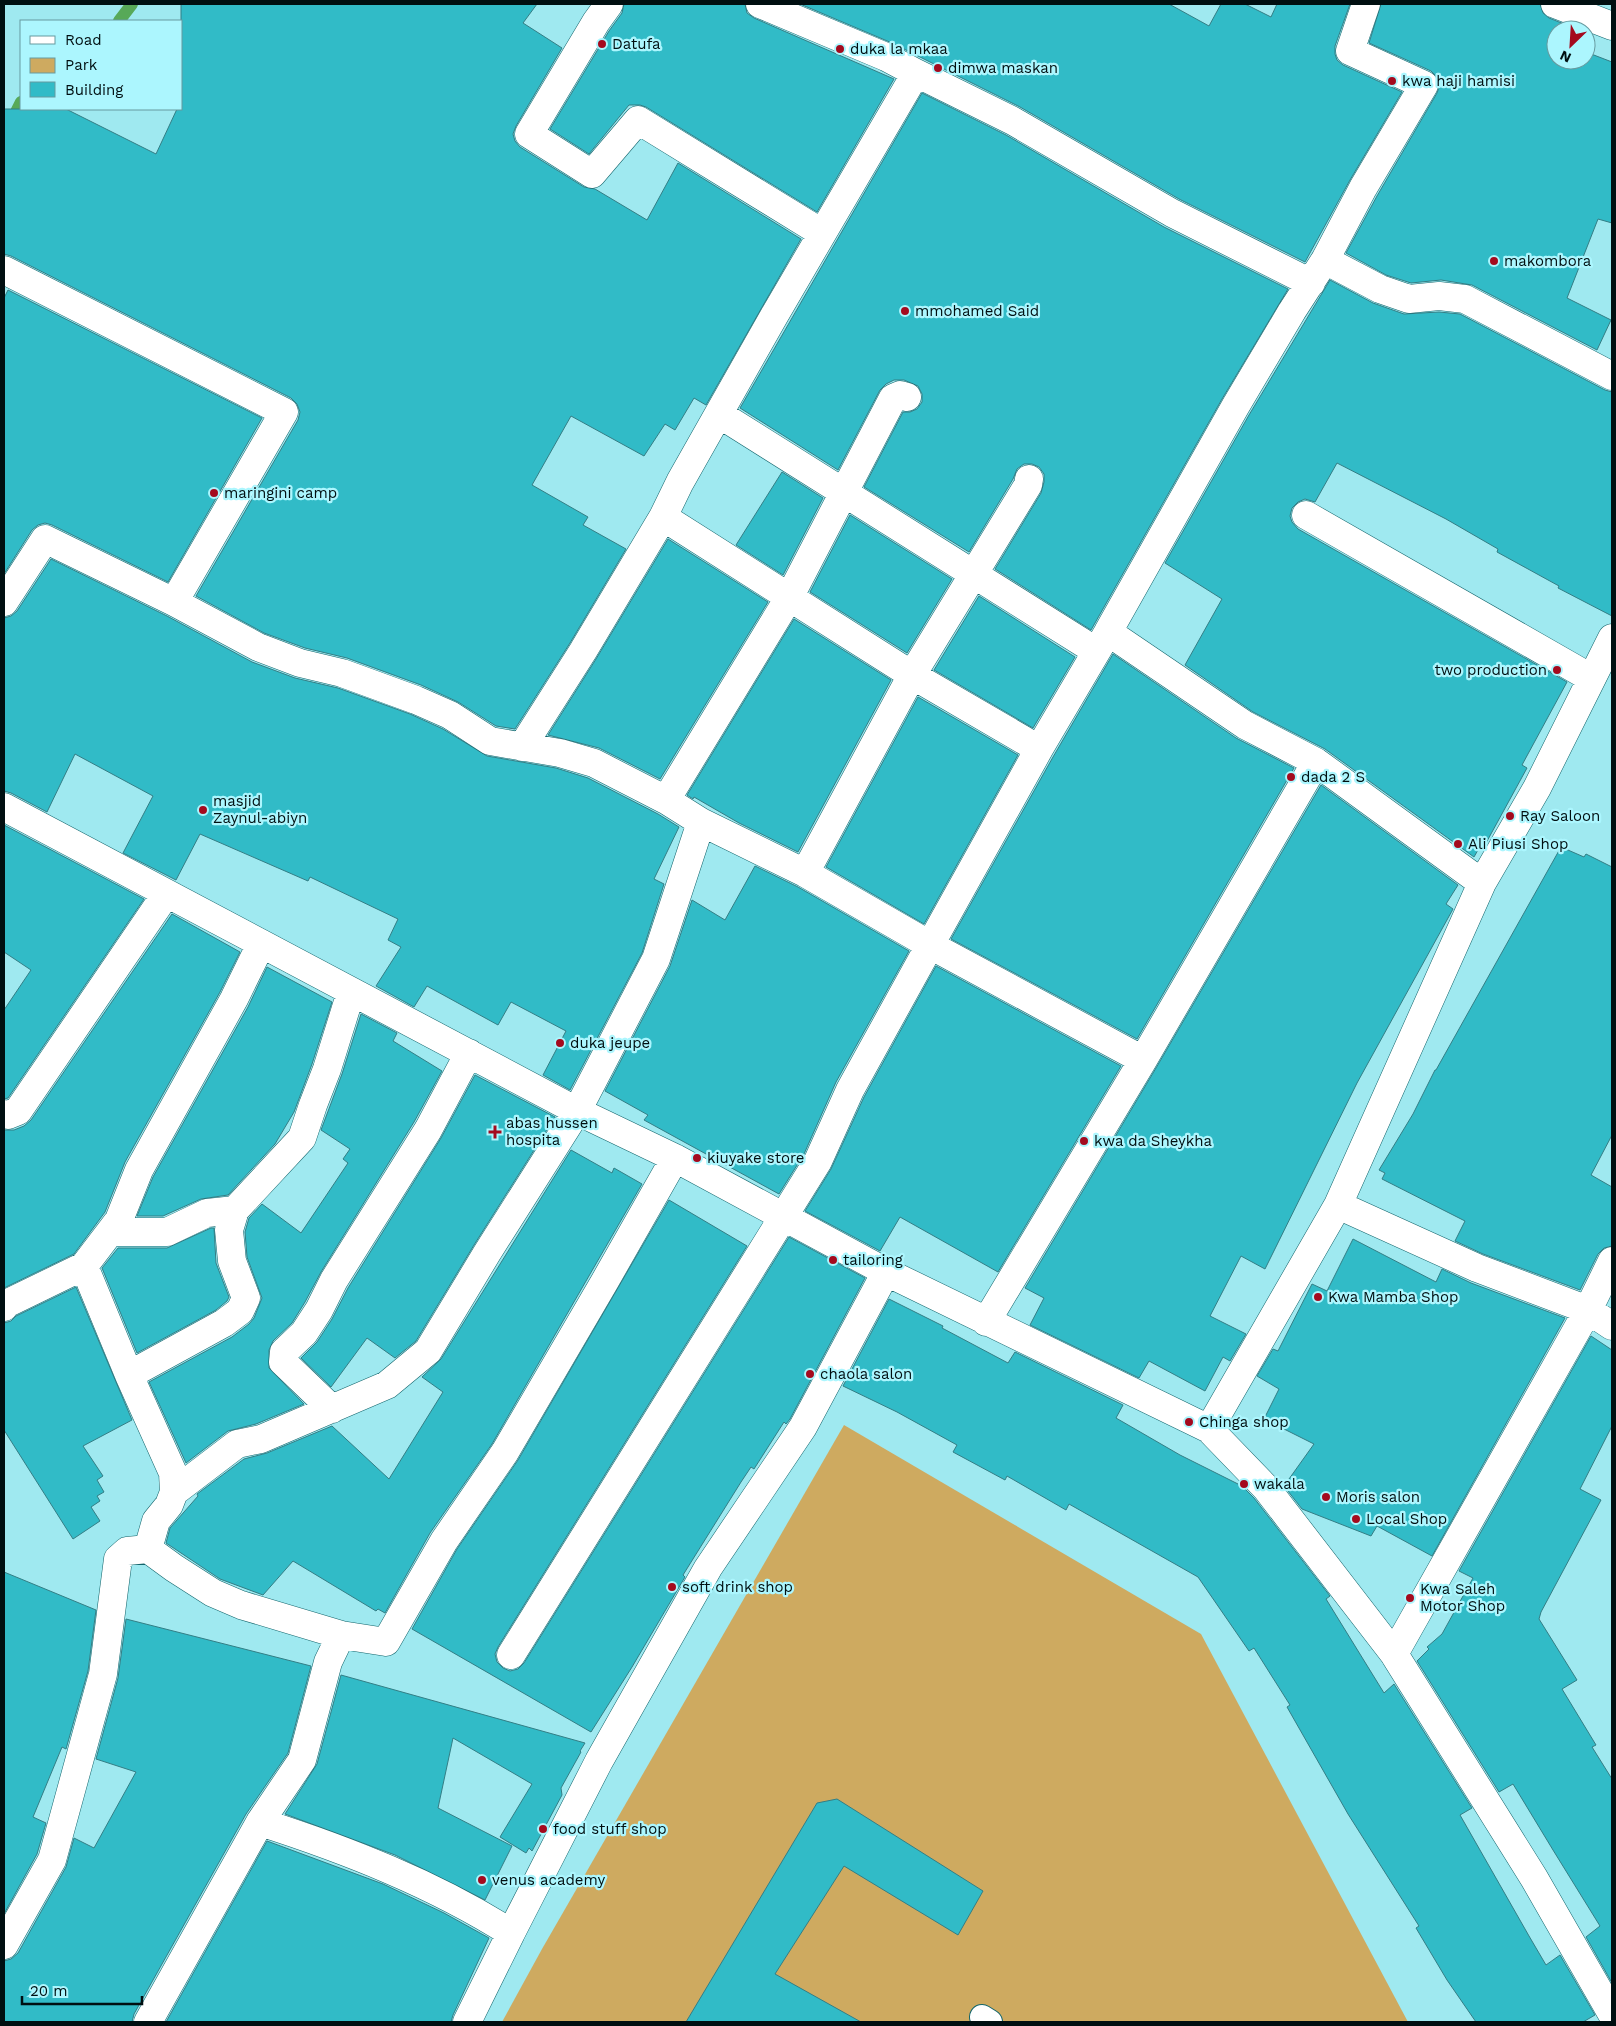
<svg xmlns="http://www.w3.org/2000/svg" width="1616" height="2026" viewBox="0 0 1616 2026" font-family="'Work Sans',sans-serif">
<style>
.green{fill:#ceaa60}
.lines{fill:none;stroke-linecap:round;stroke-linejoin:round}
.stream{stroke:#57a958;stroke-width:12}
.building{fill:#31bbc7;stroke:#337e85}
.service-casing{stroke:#13656c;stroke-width:26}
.minor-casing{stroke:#13656c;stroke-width:29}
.service{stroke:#fff;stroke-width:24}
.minor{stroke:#fff;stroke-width:28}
.poi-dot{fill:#a40a1e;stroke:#acf6fe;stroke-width:2}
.labels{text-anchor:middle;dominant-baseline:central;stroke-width:4.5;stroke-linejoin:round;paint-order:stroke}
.poi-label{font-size:15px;fill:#000f11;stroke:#acf6fe;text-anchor:start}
</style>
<rect width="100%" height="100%" fill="#9fe9f0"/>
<!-- green -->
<path class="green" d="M844 1425 1201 1634 1408 2022H502L542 1949Z"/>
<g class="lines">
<!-- stream -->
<path class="stream" d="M119 21 132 4
M16 112 21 102"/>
</g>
<!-- building -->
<path class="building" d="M181 4H537L523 23 562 48 516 126 513 134 515 141 520 147 584 187 595 189 647 220 678 163 801 239 706 405 694 398 675 430 665 424 644 456 571 416 532 485 588 517 583 525 626 549 570 643 515 729 496 726 458 702 421 685 347 658 305 648 264 633 196 596 298 420 300 412 297 404 291 398 11 256 4 254V109H66L156 154 177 109H181Z
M624 4H745L747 13 754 18 894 79 817 212 646 107 640 105H629L589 154 550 129 609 31 622 13Z
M800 4H1169L1209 26 1221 4H1245L1271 17 1277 4H1350L1335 46V54L1337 60 1343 65 1402 92 1350 180 1305 262 1179 199 1020 107 892 43Z
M1381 4H1540L1543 13 1549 18 1579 30H1556V60H1586V52L1612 62V223L1598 219 1567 298 1611 320 1597 350 1472 285 1441 280 1411 283 1386 275 1346 253 1377 196 1437 93 1440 85 1437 77 1431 71 1369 43Z
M922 93 1006 135 1164 227 1288 289 1222 399 1091 630 995 569 1041 493 1044 482V474L1039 467 1032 464H1024L1017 469 1013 479 969 552 864 487 903 412H910L917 409 922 402V394L918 386 904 380H894L886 384 880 390 838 470 740 408Z
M1330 280 1373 303 1404 314 1439 312 1460 314 1605 390 1612 392V616L1558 588 1559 586 1497 552 1498 549 1446 519 1337 463 1315 502 1305 499 1298 502 1292 508 1290 516 1292 522 1298 529 1567 682 1522 765 1527 768 1486 843 1483 841 1474 857 1325 749 1253 712 1185 665 1222 599 1165 563 1249 415Z
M8 290 262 418 168 582 52 525 45 523 38 525 32 530 4 574V298Z
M782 472 823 498 783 575 736 545Z
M850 515 952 579 907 653 810 592Z
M668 539 768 602 660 779 599 748 548 735 596 659Z
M51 559 167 616 252 662 295 678 338 688 410 714 443 729 487 756 556 768 588 778 658 814 679 827 654 879 664 884 642 953 570 1090 543 1075 566 1031 511 1002 498 1025 427 986 414 1007 376 986 401 947 388 940 398 919 310 877 308 881 200 834 176 880 123 853 153 796 75 754 47 812 11 793 4 791V618L11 616 17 611Z
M979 596 1075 657 1033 728 934 670Z
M794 619 891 680 798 852 739 823 694 797 693 799 687 795Z
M1113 654 1236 738 1294 768 1137 1039 951 939 1053 757Z
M918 697 1018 755 924 924 826 867Z
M1321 785 1458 885 1446 904 1453 909 1357 1083 1265 1269 1241 1256 1210 1316 1246 1334 1230 1361 1223 1357 1205 1391 1149 1361 1139 1378 1030 1325 1044 1298 1025 1288 1156 1068Z
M4 825 144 899 8 1098 4 1099V1010L31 970 4 952Z
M1561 847 1584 857 1586 854 1612 867V1135L1591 1175 1612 1187V1246L1604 1248 1598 1254 1580 1290 1483 1254 1455 1241 1465 1221 1382 1179 1385 1173 1379 1170 1413 1114 1435 1070H1436Z
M755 866 798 887 909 951 836 1082 804 1154 779 1194 644 1120 648 1115 605 1091 670 966 692 900 725 920Z
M172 914 240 952 220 992 125 1162 105 1212 74 1254 4 1288V1130H14L24 1126 31 1120Z
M936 966 1121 1066 998 1272 900 1217 880 1251 805 1211 831 1169 864 1097Z
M267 967 332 1002 312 1064 294 1112 275 1144 228 1195 201 1199 163 1216H137L153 1177 248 1007Z
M361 1014 397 1033 393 1041 442 1071 414 1122 321 1272 305 1302 292 1323 273 1341 269 1350V1368L304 1404 256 1424 228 1431 186 1463 149 1382 232 1337 249 1324 254 1318 262 1298 247 1257 245 1232 249 1218 262 1204 301 1233 348 1163 343 1159 350 1149 321 1130 342 1074Z
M475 1075 555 1117 474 1245 416 1341 395 1358 367 1338 331 1387 301 1358 317 1342 332 1319 348 1288 441 1138Z
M571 1150 612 1173 614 1168 642 1184 492 1444 430 1533 385 1613 378 1609 376 1611 293 1561 263 1595 220 1579 166 1543 170 1528 198 1496 197 1494 244 1459 267 1453 332 1426 389 1479 443 1392 422 1377 441 1359Z
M669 1200 747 1246 498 1647 495 1654 497 1662 503 1668 510 1671 518 1669 524 1663 789 1237 865 1278 790 1419 786 1424 784 1422 754 1469 751 1467 741 1482 683 1575 685 1577 632 1667 591 1732 412 1629 457 1549 518 1460Z
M211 1228H214L216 1263 229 1297 227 1301 216 1310 137 1353 102 1268 118 1248H167Z
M1353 1239 1436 1282 1442 1269 1471 1283 1565 1318 1432 1556 1377 1526 1371 1536 1302 1509 1284 1486 1314 1444 1264 1419 1279 1389 1257 1376 1273 1349 1278 1351 1312 1284 1327 1291Z
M76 1287 132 1420 83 1446 103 1476 97 1480 104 1492 97 1496 100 1501 91 1507 100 1521 73 1539 4 1430V1323L11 1321 16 1316Z
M889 1299 943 1326 942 1328 1008 1363 1015 1352 1123 1405 1116 1418 1180 1455 1242 1486 1254 1498 1330 1596 1326 1599 1384 1693 1394 1684 1472 1808 1460 1815 1529 1936 1546 1965 1560 1955 1595 2015 1583 2022H1476L1447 1980 1416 1928 1419 1926 1348 1814 1287 1707 1290 1705 1254 1648 1249 1651 1198 1577 1069 1504 1066 1510 1007 1476 1005 1480 953 1452 957 1445 897 1412 843 1386Z
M1591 1336 1612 1350V1426L1580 1489 1601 1500 1541 1612 1539 1619 1577 1680 1562 1689 1596 1745 1592 1747 1612 1779V1983L1586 1937 1600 1926 1553 1850 1513 1784 1499 1792 1417 1661 1429 1649 1427 1647 1442 1634 1473 1578 1459 1571Z
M4 1572 96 1610 88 1671 66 1749 62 1747 33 1817 46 1823 37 1854 4 1914Z
M126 1619 311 1666 288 1753 246 1814 134 2014 132 2022H4V1961L11 1959 18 1953 66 1867 74 1838 94 1848 136 1772 96 1759 118 1678Z
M341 1675 585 1743 580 1751 581 1752 561 1788 562 1795 532 1851 529 1848 526 1853 500 1837 532 1784 453 1738 438 1808 512 1846 485 1900 395 1855 285 1814 317 1764Z
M837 1799 983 1891 958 1935 844 1866 775 1974 861 2022H686L817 1803Z
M267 1841 383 1884 444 1913 489 1938 453 2015 451 2022H166Z"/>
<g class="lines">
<defs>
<path id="service" d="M982 2017 990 2022"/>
<path id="minor" d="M609 4 596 22 529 134 592 174 638 120 822 233
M760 4 886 57 916 73 1013 121 1172 213 1311 283
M1366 4 1350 51 1424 85 1363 188 1325 260 1292 311 1235 407 1108 632 1245 725 1316 762 1482 883
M1555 4 1612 26
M1325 260 1380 289 1409 299 1439 296 1465 299 1612 376
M4 270 284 412 174 602 45 539 4 602
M719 414 1096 651
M1306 515 1591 678
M663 517 912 675 1039 749
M174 602 258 647 300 663 342 673 416 700 450 715 490 741 560 753 594 763 666 800 701 822 805 873 930 945 850 1090 818 1161 511 1655
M1108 632 1039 749 930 945 1143 1060
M1612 638 1537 788 1482 883 1338 1205 1209 1429 1266 1488 1394 1654 1534 1878 1612 2014
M522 747 583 651 663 517 680 482 774 316 916 73
M666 800 790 596 893 398 900 395 907 397
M4 807 577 1111 675 1158 886 1272 1209 1429
M805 873 912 675 1028 485 1029 479
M4 1114 8 1115 18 1111 166 894
M1338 1205 1477 1268 1588 1310 1612 1326
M110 1232H167L207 1213 235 1210
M4 1307 6 1304 84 1266 119 1220 139 1170 234 999 261 944
M986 1322 1143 1060 1316 762
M129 1375 224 1323 240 1311 246 1298 232 1261 229 1230 235 1210 302 1138 313 1105 327 1069 351 992
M332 1409 283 1362 284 1352 304 1333 319 1310 334 1280 428 1130 469 1053
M174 1492 237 1444 261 1439 387 1385 428 1351 487 1253 577 1111 656 959 701 822
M148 1549 174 1568 213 1593 241 1605 341 1635
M1394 1654 1588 1310 1612 1261
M260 1822C347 1850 434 1884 511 1933L467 2022
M511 1933 599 1761 708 1568 803 1427 886 1272
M4 1945 52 1860 103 1674 118 1559 127 1551 148 1549 156 1521 169 1505 174 1492 173 1473 129 1375 84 1266
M148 2022 260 1822 302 1760 328 1662 341 1635 386 1642 444 1541 505 1452 605 1281 675 1158"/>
</defs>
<!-- service casing -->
<use href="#service" class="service-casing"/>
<!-- minor casing -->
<use href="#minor" class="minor-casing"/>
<!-- service -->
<use href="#service" class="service"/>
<!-- minor -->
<use href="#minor" class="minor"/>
</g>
<!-- markers -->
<g class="poi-dot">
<circle cx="602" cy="44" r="5"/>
<circle cx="840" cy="49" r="5"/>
<circle cx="938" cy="68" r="5"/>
<circle cx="1392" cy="81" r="5"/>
<circle cx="1494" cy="261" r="5"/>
<circle cx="905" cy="311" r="5"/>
<circle cx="214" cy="493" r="5"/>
<circle cx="1557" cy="670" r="5"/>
<circle cx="1291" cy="777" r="5"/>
<circle cx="203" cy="810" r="5"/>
<circle cx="1510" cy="816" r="5"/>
<circle cx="1458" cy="844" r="5"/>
<circle cx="560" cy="1043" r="5"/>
<path d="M492.5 1124.5h5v5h5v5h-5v5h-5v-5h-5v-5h5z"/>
<circle cx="1084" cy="1141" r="5"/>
<circle cx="697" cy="1158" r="5"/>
<circle cx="833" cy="1260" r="5"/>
<circle cx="1318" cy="1297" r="5"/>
<circle cx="810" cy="1374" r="5"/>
<circle cx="1189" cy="1422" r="5"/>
<circle cx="1244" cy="1484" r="5"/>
<circle cx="1326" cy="1497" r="5"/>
<circle cx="1356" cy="1519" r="5"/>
<circle cx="672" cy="1587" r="5"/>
<circle cx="1410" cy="1598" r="5"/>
<circle cx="543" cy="1829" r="5"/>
<circle cx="482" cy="1880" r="5"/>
</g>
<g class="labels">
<!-- poi labels -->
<g class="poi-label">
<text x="612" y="44">Datufa</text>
<text x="850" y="49">duka la mkaa</text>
<text x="948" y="68">dimwa maskan</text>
<text x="1402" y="81">kwa haji hamisi</text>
<text x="1504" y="261">makombora</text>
<text x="915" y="311">mmohamed Said</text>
<text x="224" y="493">maringini camp</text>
<text x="1547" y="670" text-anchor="end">two production</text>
<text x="1301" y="777">dada 2 S</text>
<text x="213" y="801">masjid<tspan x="213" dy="17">Zaynul-abiyn</tspan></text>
<text x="1520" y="816">Ray Saloon</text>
<text x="1468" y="844">Ali Piusi Shop</text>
<text x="570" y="1043">duka jeupe</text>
<text x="506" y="1123">abas hussen<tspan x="506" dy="17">hospita</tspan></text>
<text x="1094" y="1141">kwa da Sheykha</text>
<text x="707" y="1158">kiuyake store</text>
<text x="843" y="1260">tailoring</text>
<text x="1328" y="1297">Kwa Mamba Shop</text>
<text x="820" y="1374">chaola salon</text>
<text x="1199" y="1422">Chinga shop</text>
<text x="1254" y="1484">wakala</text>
<text x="1336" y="1497">Moris salon</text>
<text x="1366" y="1519">Local Shop</text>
<text x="682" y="1587">soft drink shop</text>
<text x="1420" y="1589">Kwa Saleh<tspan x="1420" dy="17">Motor Shop</tspan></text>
<text x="553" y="1829">food stuff shop</text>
<text x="492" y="1880">venus academy</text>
</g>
</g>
<!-- border -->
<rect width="1616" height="2026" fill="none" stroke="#000f11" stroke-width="10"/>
<!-- legend -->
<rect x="20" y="20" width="162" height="90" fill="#acf6fe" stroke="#679a9f"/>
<rect x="30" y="36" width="25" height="8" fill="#ffffff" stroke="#679a9f"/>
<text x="65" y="45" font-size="15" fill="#000f11">Road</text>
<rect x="30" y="58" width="25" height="15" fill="#ceaa60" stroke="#679a9f"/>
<text x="65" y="70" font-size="15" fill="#000f11">Park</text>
<rect x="30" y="82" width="25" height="15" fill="#31bbc7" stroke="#679a9f"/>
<text x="65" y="95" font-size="15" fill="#000f11">Building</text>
<!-- north arrow -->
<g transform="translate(1571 45) rotate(205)"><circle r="24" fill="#acf6fe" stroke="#679a9f"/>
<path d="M0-4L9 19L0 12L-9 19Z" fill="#a40a1e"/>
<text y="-8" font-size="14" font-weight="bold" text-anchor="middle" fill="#000f11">N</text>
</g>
<!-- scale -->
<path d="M22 1996v8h120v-8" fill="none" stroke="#000f11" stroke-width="2.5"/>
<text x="30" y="1996" font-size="15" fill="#000f11" stroke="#acf6fe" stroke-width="4" paint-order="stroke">20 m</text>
</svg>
